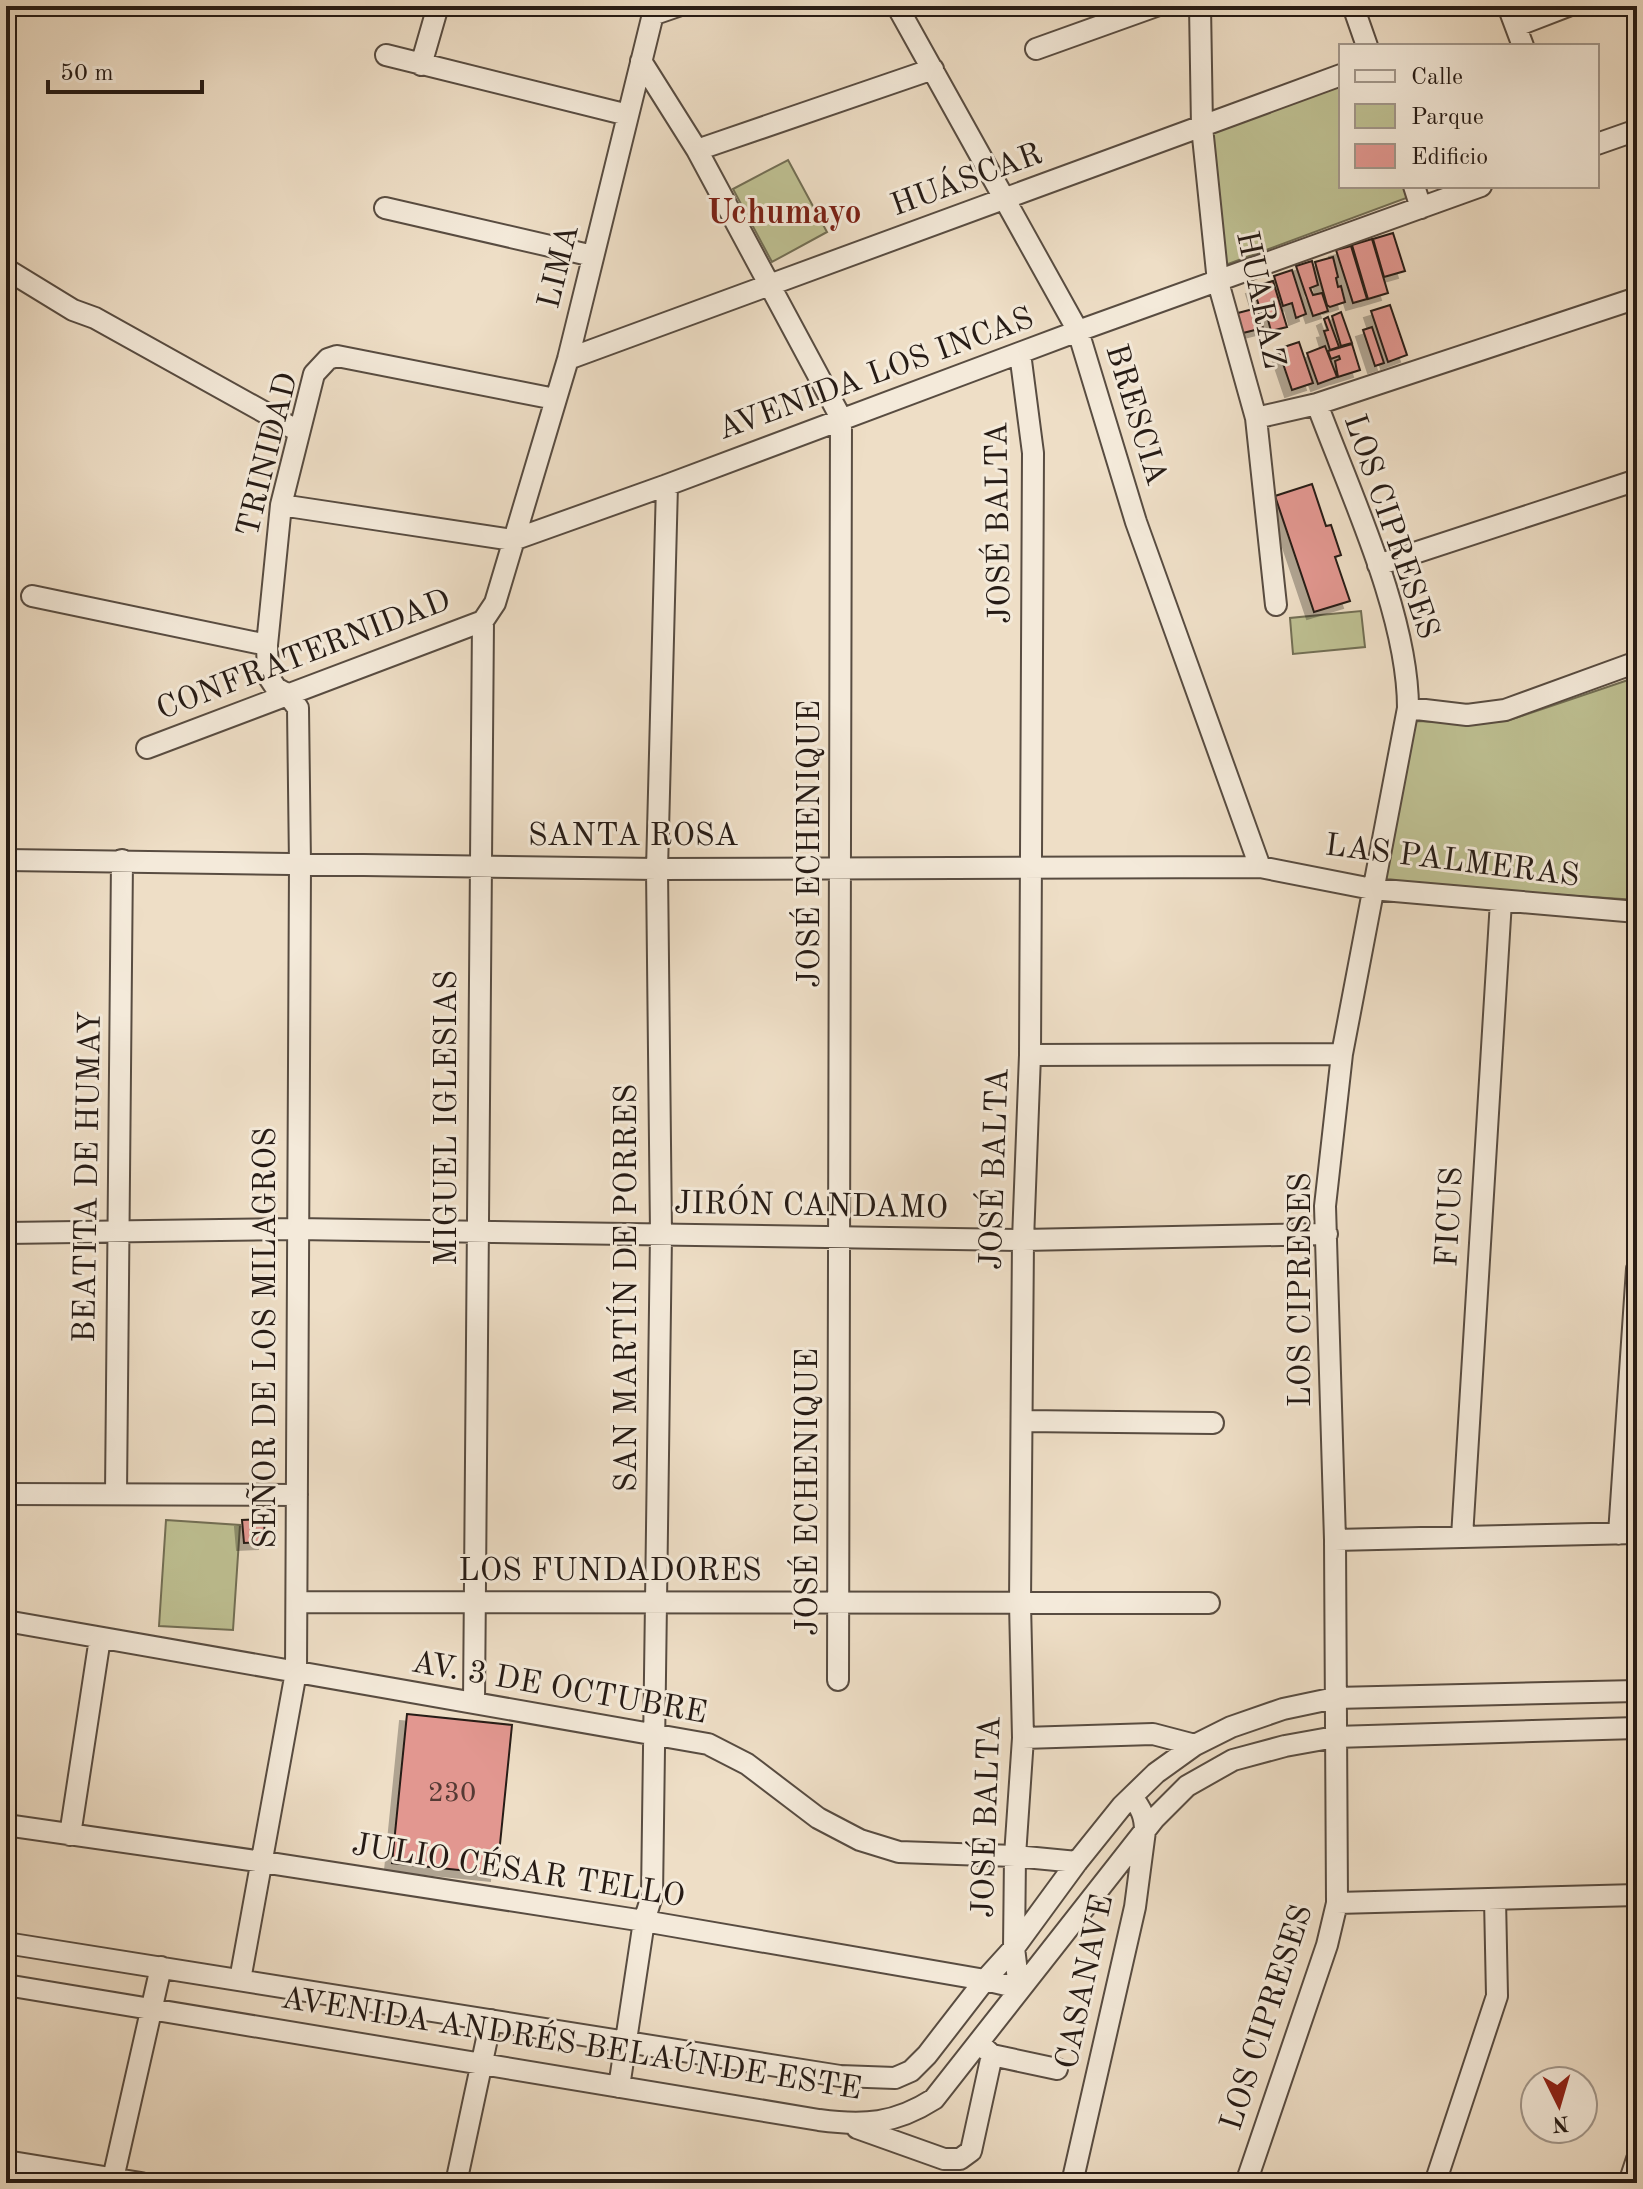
<svg xmlns="http://www.w3.org/2000/svg" width="1643" height="2189" viewBox="0 0 1643 2189" font-family="'Old Standard TT',serif">
<style>
.green{fill:#bec092;stroke:#726e54;stroke-width:2}
.building{fill:#e29790;stroke:#261b15;stroke-width:2;filter:url(#shadow)}
.lines{fill:none;stroke-linecap:round;stroke-linejoin:round}
.minor-casing{stroke:#584c41;stroke-width:24}
.minor{stroke:#f4eada;stroke-width:20}
.labels{text-anchor:middle;dominant-baseline:central;stroke-width:6;stroke-linejoin:round;paint-order:stroke}
.number-label{font-size:28px;fill:#553a34}
.street-label{font-size:32px;fill:#261b15;stroke:#f4eada}
.neighbourhood-label{font-size:34px;font-weight:bold;fill:#7a1f14;stroke:#f4eada}
</style>
<defs>
<filter id="shadow"><feDropShadow dx="-7" dy="7" stdDeviation="0" flood-color="#0004"/></filter>
</defs>
<rect width="100%" height="100%" fill="#eedec6"/>
<filter id="stains"><feTurbulence type="fractalNoise" baseFrequency=".0025" numOctaves="4"/><feColorMatrix values="0 0 0 0 .2 0 0 0 0 .09 0 0 0 0 .02 0 0 0 .5 -.17"/></filter>
<radialGradient id="worn" r=".72"><stop offset=".6" stop-color="#630" stop-opacity="0"/><stop offset="1" stop-color="#630" stop-opacity=".3"/></radialGradient>
<!-- green -->
<path class="green" d="M1341 79V186H1404L1409 197 1220 267 1205 132Z
M788 160 827 232 772 262 733 189Z
M1361 611 1365 647 1293 654 1290 618Z
M1637 677V900L1384 883 1416 721 1467 723 1507 721Z
M166 1520 240 1525 233 1630 159 1626Z"/>
<!-- building -->
<path class="building" d="M1393 233 1405 271 1384 277 1373 239Z
M1372 239 1388 293 1368 299 1352 245Z
M1351 246 1367 299 1353 303 1336 250Z
M1333 257 1338 277 1336 278 1338 287 1341 286 1345 302 1330 307 1327 305 1315 262Z
M1312 261 1318 285 1310 288 1313 295 1322 293 1328 311 1313 316 1296 266Z
M1292 270 1306 314 1296 318 1292 303 1283 306 1274 276Z
M1273 281 1287 327 1271 331 1267 316 1264 317 1261 312 1253 287Z
M1390 305 1407 355 1388 362 1371 311Z
M1257 308 1263 328 1239 334 1234 314Z
M1341 312 1352 343 1341 346 1332 316Z
M1328 317 1339 347 1330 350 1324 331 1328 330 1324 319Z
M1372 327 1384 363 1375 366 1363 330Z
M1299 342 1313 383 1292 390 1278 349Z
M1352 344 1360 370 1338 377 1335 361 1340 359 1339 356 1331 359 1328 351Z
M1325 346 1337 377 1318 384 1307 353Z
M1312 484 1326 526 1331 525 1341 555 1335 557 1350 601 1314 612 1275 496Z
M264 1519 265 1542 244 1543 242 1520Z
M6 1539 13 1540 10 1578 6 1577Z
M407 1714 512 1725 497 1874 392 1863Z"/>
<g class="lines">
<defs>
<path id="minor" d="M897 6 1078 331 1136 522 1260 867
M1200 6 1202 127 1218 282 1256 418 1276 605
M1353 6 1367 46
M1508 6 1523 46
M652 15 678 6
M1516 26 1568 6
M1036 49 1156 6
M386 55 628 115
M641 61 697 150 841 418 838 1680
M421 65 438 6
M1597 144 1637 130
M697 150 933 69
M1414 186 1421 208
M385 208 593 256
M6 269 73 310 95 318 298 431
M568 359 1341 75
M1256 418 1317 404 1637 298
M281 505 513 540 667 485 1078 331 1481 186
M1378 565 1637 480
M32 596 267 645
M1408 708 1467 715 1505 710 1637 662
M147 748 483 621
M6 860 657 869 1260 867 1372 889 1637 912
M1030 1055 1342 1054
M6 1233 296 1229 1023 1240 1327 1234
M1022 1421 1213 1423
M6 1494 297 1495
M116 1494 122 860
M1619 1534 1637 1269
M1462 1537 1501 901
M1335 1540 1637 1533
M298 1602 1209 1603
M6 1621 708 1744 747 1764 818 1818 860 1840 899 1852 1015 1856 1077 1862
M474 1702 483 621 495 603 568 359 655 6
M1023 1738 1153 1734 1195 1745
M6 1825 263 1862 644 1921 985 1980 1019 1988 1014 1948 1015 1856 1023 1738 1020 1603 1023 1240 1030 1055 1033 453 1020 353
M70 1835 100 1638
M1337 1903 1637 1895
M6 1943 840 2076 895 2078 911 2071 927 2055 985 1980 1014 1948 1077 1862 1122 1806 1156 1773 1195 1745 1231 1727 1283 1709 1335 1698 1637 1691
M240 1980 296 1672 300 864 298 708 287 694 276 688 268 676 267 645 281 505 314 374 328 359 337 356 555 399
M6 1985 819 2120C864 2126 895 2124 934 2099L1154 1819 1187 1786 1233 1760 1285 1746 1335 1737 1637 1728
M992 2055 1057 2069
M619 2087 644 1921 652 1896 661 1234 657 869 667 485
M857 2128 944 2159H960L971 2151 992 2055 980 2044
M6 2161 141 2183
M112 2183 161 1967
M456 2183 491 2020
M1072 2183 1135 1907 1145 1831C1145 1816 1141 1808 1132 1797
M1246 2183 1327 1945 1337 1903 1335 1540 1325 1206 1342 1054 1408 708C1408 614 1350 493 1317 404
M1435 2183 1497 1996 1495 1899
M1629 2183 1637 2159"/>
</defs>
<!-- minor casing -->
<use href="#minor" class="minor-casing"/>
<!-- minor -->
<use href="#minor" class="minor"/>
</g>
<g class="labels">
<!-- number labels -->
<g class="number-label">
<text x="452" y="1794">230</text>
</g>
<!-- street labels -->
<g class="street-label">
<text transform="translate(967 181) rotate(-20)">HUÁSCAR</text>
<text transform="translate(560 267) rotate(-76)">LIMA</text>
<text transform="translate(1259 300) rotate(78)">HUARAZ</text>
<text transform="translate(876 375) rotate(-20)">AVENIDA LOS INCAS</text>
<text transform="translate(1135 415) rotate(73)">BRESCIA</text>
<text transform="translate(269 455) rotate(-76)">TRINIDAD</text>
<text transform="translate(1000 523) rotate(-91)">JOSÉ BALTA</text>
<text transform="translate(1390 527) rotate(71)">LOS CIPRESES</text>
<text transform="translate(304 656) rotate(-21)">CONFRATERNIDAD</text>
<text x="633" y="837">SANTA ROSA</text>
<text transform="translate(811 844) rotate(-90)">JOSÉ ECHENIQUE</text>
<text transform="translate(1452 862) rotate(7)">LAS PALMERAS</text>
<text transform="translate(448 1118) rotate(-90)">MIGUEL IGLESIAS</text>
<text transform="translate(996 1169) rotate(-88)">JOSÉ BALTA</text>
<text transform="translate(89 1177) rotate(-89)">BEATITA DE HUMAY</text>
<text transform="translate(811 1207) rotate(1)">JIRÓN CANDAMO</text>
<text transform="translate(1451 1217) rotate(-87)">FICUS</text>
<text transform="translate(628 1288) rotate(-90)">SAN MARTÍN DE PORRES</text>
<text transform="translate(1302 1290) rotate(-90)">LOS CIPRESES</text>
<text transform="translate(267 1338) rotate(-90)">SEÑOR DE LOS MILAGROS</text>
<text transform="translate(809 1492) rotate(-90)">JOSÉ ECHENIQUE</text>
<text x="610" y="1572">LOS FUNDADORES</text>
<text transform="translate(559 1689) rotate(10)">AV. 3 DE OCTUBRE</text>
<text transform="translate(988 1817) rotate(-88)">JOSÉ BALTA</text>
<text transform="translate(518 1872) rotate(9)">JULIO CÉSAR TELLO</text>
<text transform="translate(1086 1982) rotate(-78)">CASANAVE</text>
<text transform="translate(1268 2018) rotate(-72)">LOS CIPRESES</text>
<text transform="translate(571 2045) rotate(9)">AVENIDA ANDRÉS BELAÚNDE ESTE</text>
</g>
<!-- neighbourhood labels -->
<g class="neighbourhood-label">
<text x="784" y="214">Uchumayo</text>
</g>
</g>
<!-- margin -->
<rect width="1643" height="2189" fill="none" stroke="#eedec6" stroke-width="32"/>
<rect x="8" y="8" width="1627" height="2173" fill="none" stroke="#261b15" stroke-width="4"/>
<rect x="16" y="16" width="1611" height="2157" fill="none" stroke="#261b15" stroke-width="2"/>
<!-- legend -->
<rect x="1339" y="44" width="260" height="144" fill="#f4eada" stroke="#a2978b" stroke-width="2"/>
<rect x="1355" y="70" width="40" height="12" fill="#f4eada" stroke="#a2978b" stroke-width="2"/>
<text x="1411" y="84" font-size="24" fill="#261b15">Calle</text>
<rect x="1355" y="104" width="40" height="24" fill="#bec092" stroke="#a2978b" stroke-width="2"/>
<text x="1411" y="124" font-size="24" fill="#261b15">Parque</text>
<rect x="1355" y="144" width="40" height="24" fill="#e29790" stroke="#a2978b" stroke-width="2"/>
<text x="1411" y="164" font-size="24" fill="#261b15">Edificio</text>
<!-- north arrow -->
<g transform="translate(1559 2105) rotate(175)"><circle r="38" fill="#f4eada" stroke="#a2978b" stroke-width="2"/>
<path d="M0-6L14 30L0 20L-14 30Z" fill="#8f2418"/>
<text y="-12" font-size="22" font-weight="bold" text-anchor="middle" fill="#261b15">N</text>
</g>
<!-- scale -->
<path d="M48 80v12h154v-12" fill="none" stroke="#261b15" stroke-width="4"/>
<text x="60" y="80" font-size="24" fill="#261b15" stroke="#f4eada" stroke-width="6" paint-order="stroke">50 m</text>
<rect width="100%" height="100%" filter="url(#stains)"/>
<rect width="100%" height="100%" fill="url(#worn)"/>
</svg>
